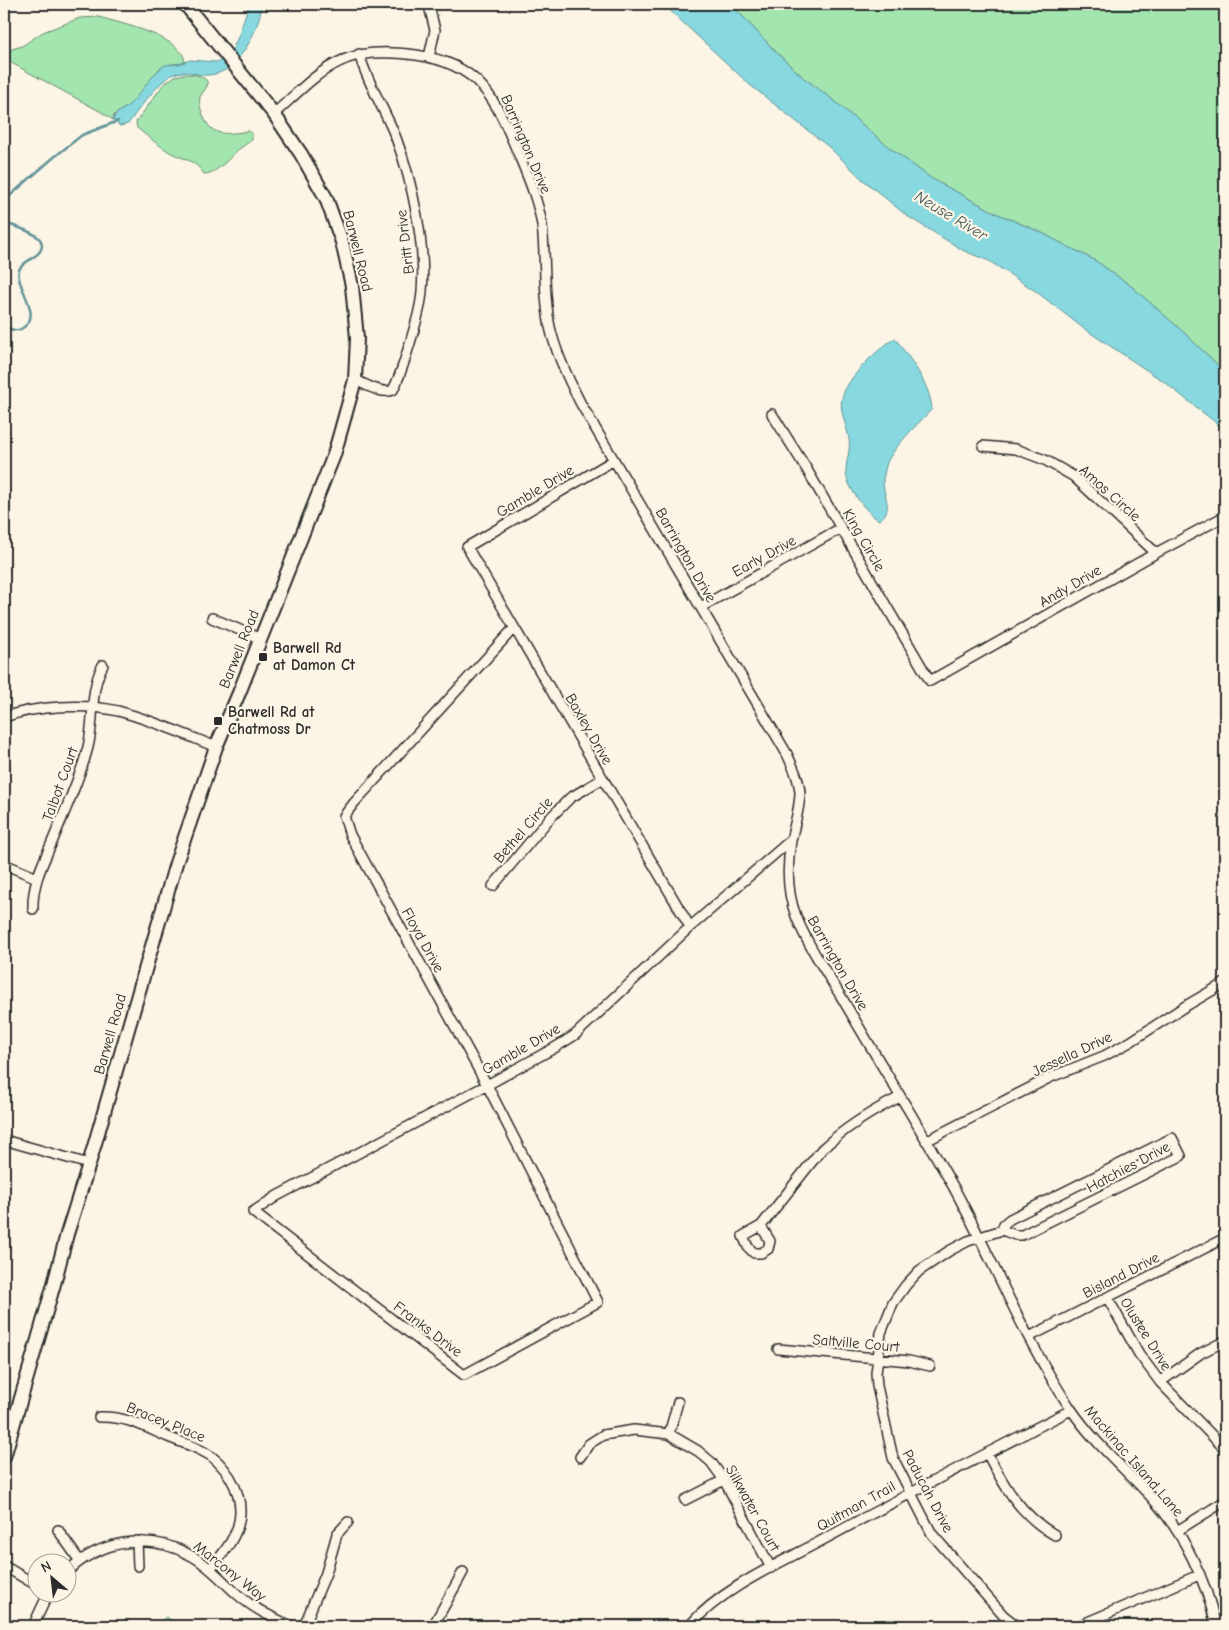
<svg xmlns="http://www.w3.org/2000/svg" width="1229" height="1630" viewBox="0 0 1229 1630" font-family="'Comic Neue',sans-serif">
<style>
.green{fill:#a3e5af;stroke:#67886d}
.water{fill:#87d8df;stroke:#629397}
.lines{fill:none;stroke-linecap:round;stroke-linejoin:round}
.stream{stroke:#629397;stroke-width:2.5}
.street-casing{stroke:#2b2b2b;stroke-width:12}
.secondary-casing{stroke:#2b2b2b;stroke-width:16}
.street{stroke:#fcf5e5;stroke-width:9}
.secondary{stroke:#fcf5e5;stroke-width:12}
.poi-dot{fill:#2b2b2b;stroke:#fcf5e5;stroke-width:2}
.labels{text-anchor:middle;dominant-baseline:central;stroke-width:4.5;stroke-linejoin:round;paint-order:stroke}
.street-label{font-size:15px;fill:#2b2b2b;stroke:#fcf5e5}
.poi-label{font-size:15px;font-weight:bold;fill:#2b2b2b;stroke:#fcf5e5;text-anchor:start}
.water-label{font-size:16px;font-style:italic;fill:#425658;stroke:#fcf5e5}
</style>
<rect width="100%" height="100%" fill="#fcf5e5"/>
<filter id="ink" filterUnits="userSpaceOnUse"><feTurbulence type="fractalNoise" baseFrequency=".02" numOctaves="2"/><feDisplacementMap in="SourceGraphic" scale="10" xChannelSelector="R" yChannelSelector="G"/><feConvolveMatrix kernelMatrix="1 2 1 2 8 2 1 2 1" color-interpolation-filters="sRGB"/></filter>
<g filter="url(#ink)">
<!-- green -->
<path class="green" d="M731 4H871L873 7 880 4H1225V372L1179 328 1131 286 1096 261 1040 232 998 214 932 179 890 148 832 99 805 79 776 52Z
M99 17C123 24 160 32 178 49 183 53 184 57 185 63L171 64 160 68 132 103 114 115 113 120 103 113 6 60 5 56 12 49 22 46 43 32 80 18Z
M185 74C195 75 203 74 208 83 207 89 202 92 200 97 199 101 200 108 202 112 210 139 227 134 249 131L252 133V140C248 143 243 146 239 149 230 157 217 174 204 174 193 158 183 160 168 151 157 144 147 136 137 128L136 122 163 85 175 76Z
M166 1617 182 1626H155Z"/>
<!-- water -->
<path class="water" d="M249 4H262C259 30 238 75 208 75 196 76 186 69 174 74 161 78 136 113 128 124L120 126 113 120C115 112 124 110 130 104 143 92 150 75 165 65L179 64 190 60 216 62 222 60 233 48 238 37Z
M663 4H731L776 52 805 79 832 99 890 148 932 179 998 214 1040 232 1096 261 1131 286 1179 328 1225 372V430L1163 381 1083 328 1034 290 989 261 964 251 907 216 862 179 830 148 750 85Z
M895 338C909 358 930 383 932 409 921 421 889 451 886 466 885 471 883 477 883 481 883 497 895 509 879 520 866 513 848 488 846 474 845 463 851 451 849 439 847 426 839 411 842 398 847 377 878 349 895 338Z"/>
<g class="lines">
<!-- stream -->
<path class="stream" d="M4 201 53 158 82 135 118 121
M4 223C13 226 37 232 41 241 47 256 23 259 19 270 14 286 46 316 21 329 15 332 9 329 4 325"/>
<defs>
<path id="street" d="M425 4 429 6 435 30 429 57
M274 114C325 67 342 45 416 55 481 64 495 99 518 153 528 177 538 200 542 225 546 259 543 293 550 327 556 354 568 379 581 404L787 754C793 767 799 779 800 792 800 809 794 825 791 841 787 865 787 893 796 916 807 944 826 972 842 998 879 1062 918 1124 954 1188 994 1261 1024 1340 1071 1409 1094 1443 1124 1468 1152 1498 1184 1533 1206 1580 1216 1626
M355 380C365 384 382 395 393 390 401 375 405 359 410 343 415 326 421 309 422 291 426 246 412 180 396 138 385 110 368 84 359 54
M772 414 806 468 930 681 1156 553 1225 516
M983 446 1016 449 1045 460 1073 476 1156 553
M614 460 467 547 690 927
M701 607 841 528
M212 618 261 639
M514 628 354 803 344 816 350 835 487 1085 598 1302 464 1375 253 1212 277 1196 487 1085 556 1047 575 1035 690 927 791 840
M4 717C37 706 84 703 118 711 152 720 184 734 216 747
M4 864 37 878
M493 886 549 819 570 798 602 779
M33 909C32 884 43 863 53 840 65 810 80 779 88 747 95 719 89 691 103 665
M4 1140 89 1164
M926 1141 1051 1077 1104 1056 1130 1042 1184 1007 1225 983
M761 1226 770 1241 768 1249 761 1253H754L748 1247 743 1236 761 1226 822 1149C845 1128 872 1111 900 1097
M1002 1230 1015 1235H1022L1181 1156 1172 1138 1010 1219 1004 1224 1002 1230 968 1241 949 1251 919 1271 906 1285 893 1303 881 1333 876 1373 877 1386 893 1458 932 1534 1003 1615 1017 1626
M1107 1297 1139 1354 1160 1382 1225 1449
M1029 1337 1225 1238
M778 1349 909 1361 930 1366
M1160 1382 1201 1353 1225 1341
M99 1417C126 1416 143 1426 168 1437 180 1442 194 1446 206 1453 216 1458 224 1468 230 1477 252 1515 235 1541 210 1569
M4 1420 14 1422
M669 1434 678 1402
M987 1453C1004 1486 1021 1516 1055 1535
M580 1457 589 1444 603 1435 634 1430 669 1434 698 1451 711 1462 724 1480 771 1568
M685 1500 724 1480
M58 1530 79 1560
M1177 1531 1225 1501
M137 1541 138 1566
M4 1566 38 1586
M68 1571C101 1540 149 1532 190 1555 208 1564 222 1581 237 1594 254 1609 272 1618 292 1626
M33 1626 49 1592
M304 1626 326 1573 337 1534 348 1522
M433 1626 463 1572
M689 1626C723 1588 774 1566 819 1542 902 1497 987 1453 1071 1410
M1078 1626 1199 1575"/>
<path id="secondary" d="M4 1457 54 1284 67 1234 89 1164 176 863 216 747 239 693 334 455 355 380 357 338 352 286 342 242 326 198 301 154 274 114 185 4"/>
</defs>
<!-- street casing -->
<use href="#street" class="street-casing"/>
<!-- secondary casing -->
<use href="#secondary" class="secondary-casing"/>
<!-- street -->
<use href="#street" class="street"/>
<!-- secondary -->
<use href="#secondary" class="secondary"/>
</g>
</g>
<!-- markers -->
<g class="poi-dot">
<rect x="258" y="652" width="10" height="10" rx="2.5"/>
<rect x="213" y="716" width="10" height="10" rx="2.5"/>
</g>
<g class="labels">
<!-- street labels -->
<g class="street-label">
<text transform="translate(526 144) rotate(67)">Barrington Drive</text>
<text transform="translate(405 242) rotate(-97)">Britt Drive</text>
<text transform="translate(358 251) rotate(76)">Barwell Road</text>
<text transform="translate(535 491) rotate(-31)">Gamble Drive</text>
<text transform="translate(1110 493) rotate(42)">Amos Circle</text>
<text transform="translate(864 540) rotate(60)">King Circle</text>
<text transform="translate(686 555) rotate(60)">Barrington Drive</text>
<text transform="translate(764 556) rotate(-29)">Early Drive</text>
<text transform="translate(1070 586) rotate(-30)">Andy Drive</text>
<text transform="translate(239 649) rotate(-68)">Barwell Road</text>
<text transform="translate(589 729) rotate(60)">Baxley Drive</text>
<text transform="translate(60 784) rotate(-70)">Talbot Court</text>
<text transform="translate(523 830) rotate(-49)">Bethel Circle</text>
<text transform="translate(423 940) rotate(61)">Floyd Drive</text>
<text transform="translate(838 963) rotate(60)">Barrington Drive</text>
<text transform="translate(110 1034) rotate(-74)">Barwell Road</text>
<text transform="translate(521 1049) rotate(-30)">Gamble Drive</text>
<text transform="translate(1072 1054) rotate(-25)">Jessella Drive</text>
<text transform="translate(1128 1167) rotate(-28)">Hatchies Drive</text>
<text transform="translate(1121 1275) rotate(-27)">Bisland Drive</text>
<text transform="translate(428 1329) rotate(37)">Franks Drive</text>
<text transform="translate(1146 1334) rotate(58)">Olustee Drive</text>
<text transform="translate(856 1343) rotate(5)">Saltville Court</text>
<text transform="translate(166 1422) rotate(22)">Bracey Place</text>
<text transform="translate(1134 1461) rotate(49)">Mackinac Island Lane</text>
<text transform="translate(928 1491) rotate(62)">Paducah Drive</text>
<text transform="translate(856 1506) rotate(-29)">Quitman Trail</text>
<text transform="translate(753 1508) rotate(61)">Silkwater Court</text>
<text transform="translate(230 1571) rotate(38)">Marcony Way</text>
</g>
<!-- poi labels -->
<g class="poi-label">
<text x="273" y="648">Barwell Rd<tspan x="273" dy="17">at Damon Ct</tspan></text>
<text x="228" y="712">Barwell Rd at<tspan x="228" dy="17">Chatmoss Dr</tspan></text>
</g>
<!-- water labels -->
<g class="water-label">
<text transform="translate(951 216) rotate(31)">Neuse River</text>
</g>
</g>
<!-- margin -->
<rect width="1229" height="1630" fill="none" stroke="#fcf5e5" stroke-width="20"/>
<rect x="10" y="10" width="1209" height="1610" fill="none" stroke="#2b2b2b" stroke-width="2" filter="url(#ink)"/>
<!-- north arrow -->
<g transform="translate(52 1578) rotate(332)"><circle r="24" fill="#fcf5e5" stroke="#a8a49b"/>
<path d="M0-4L9 19L0 12L-9 19Z" fill="#2b2b2b"/>
<text y="-8" font-size="14" font-weight="bold" text-anchor="middle" fill="#2b2b2b">N</text>
</g>
</svg>
